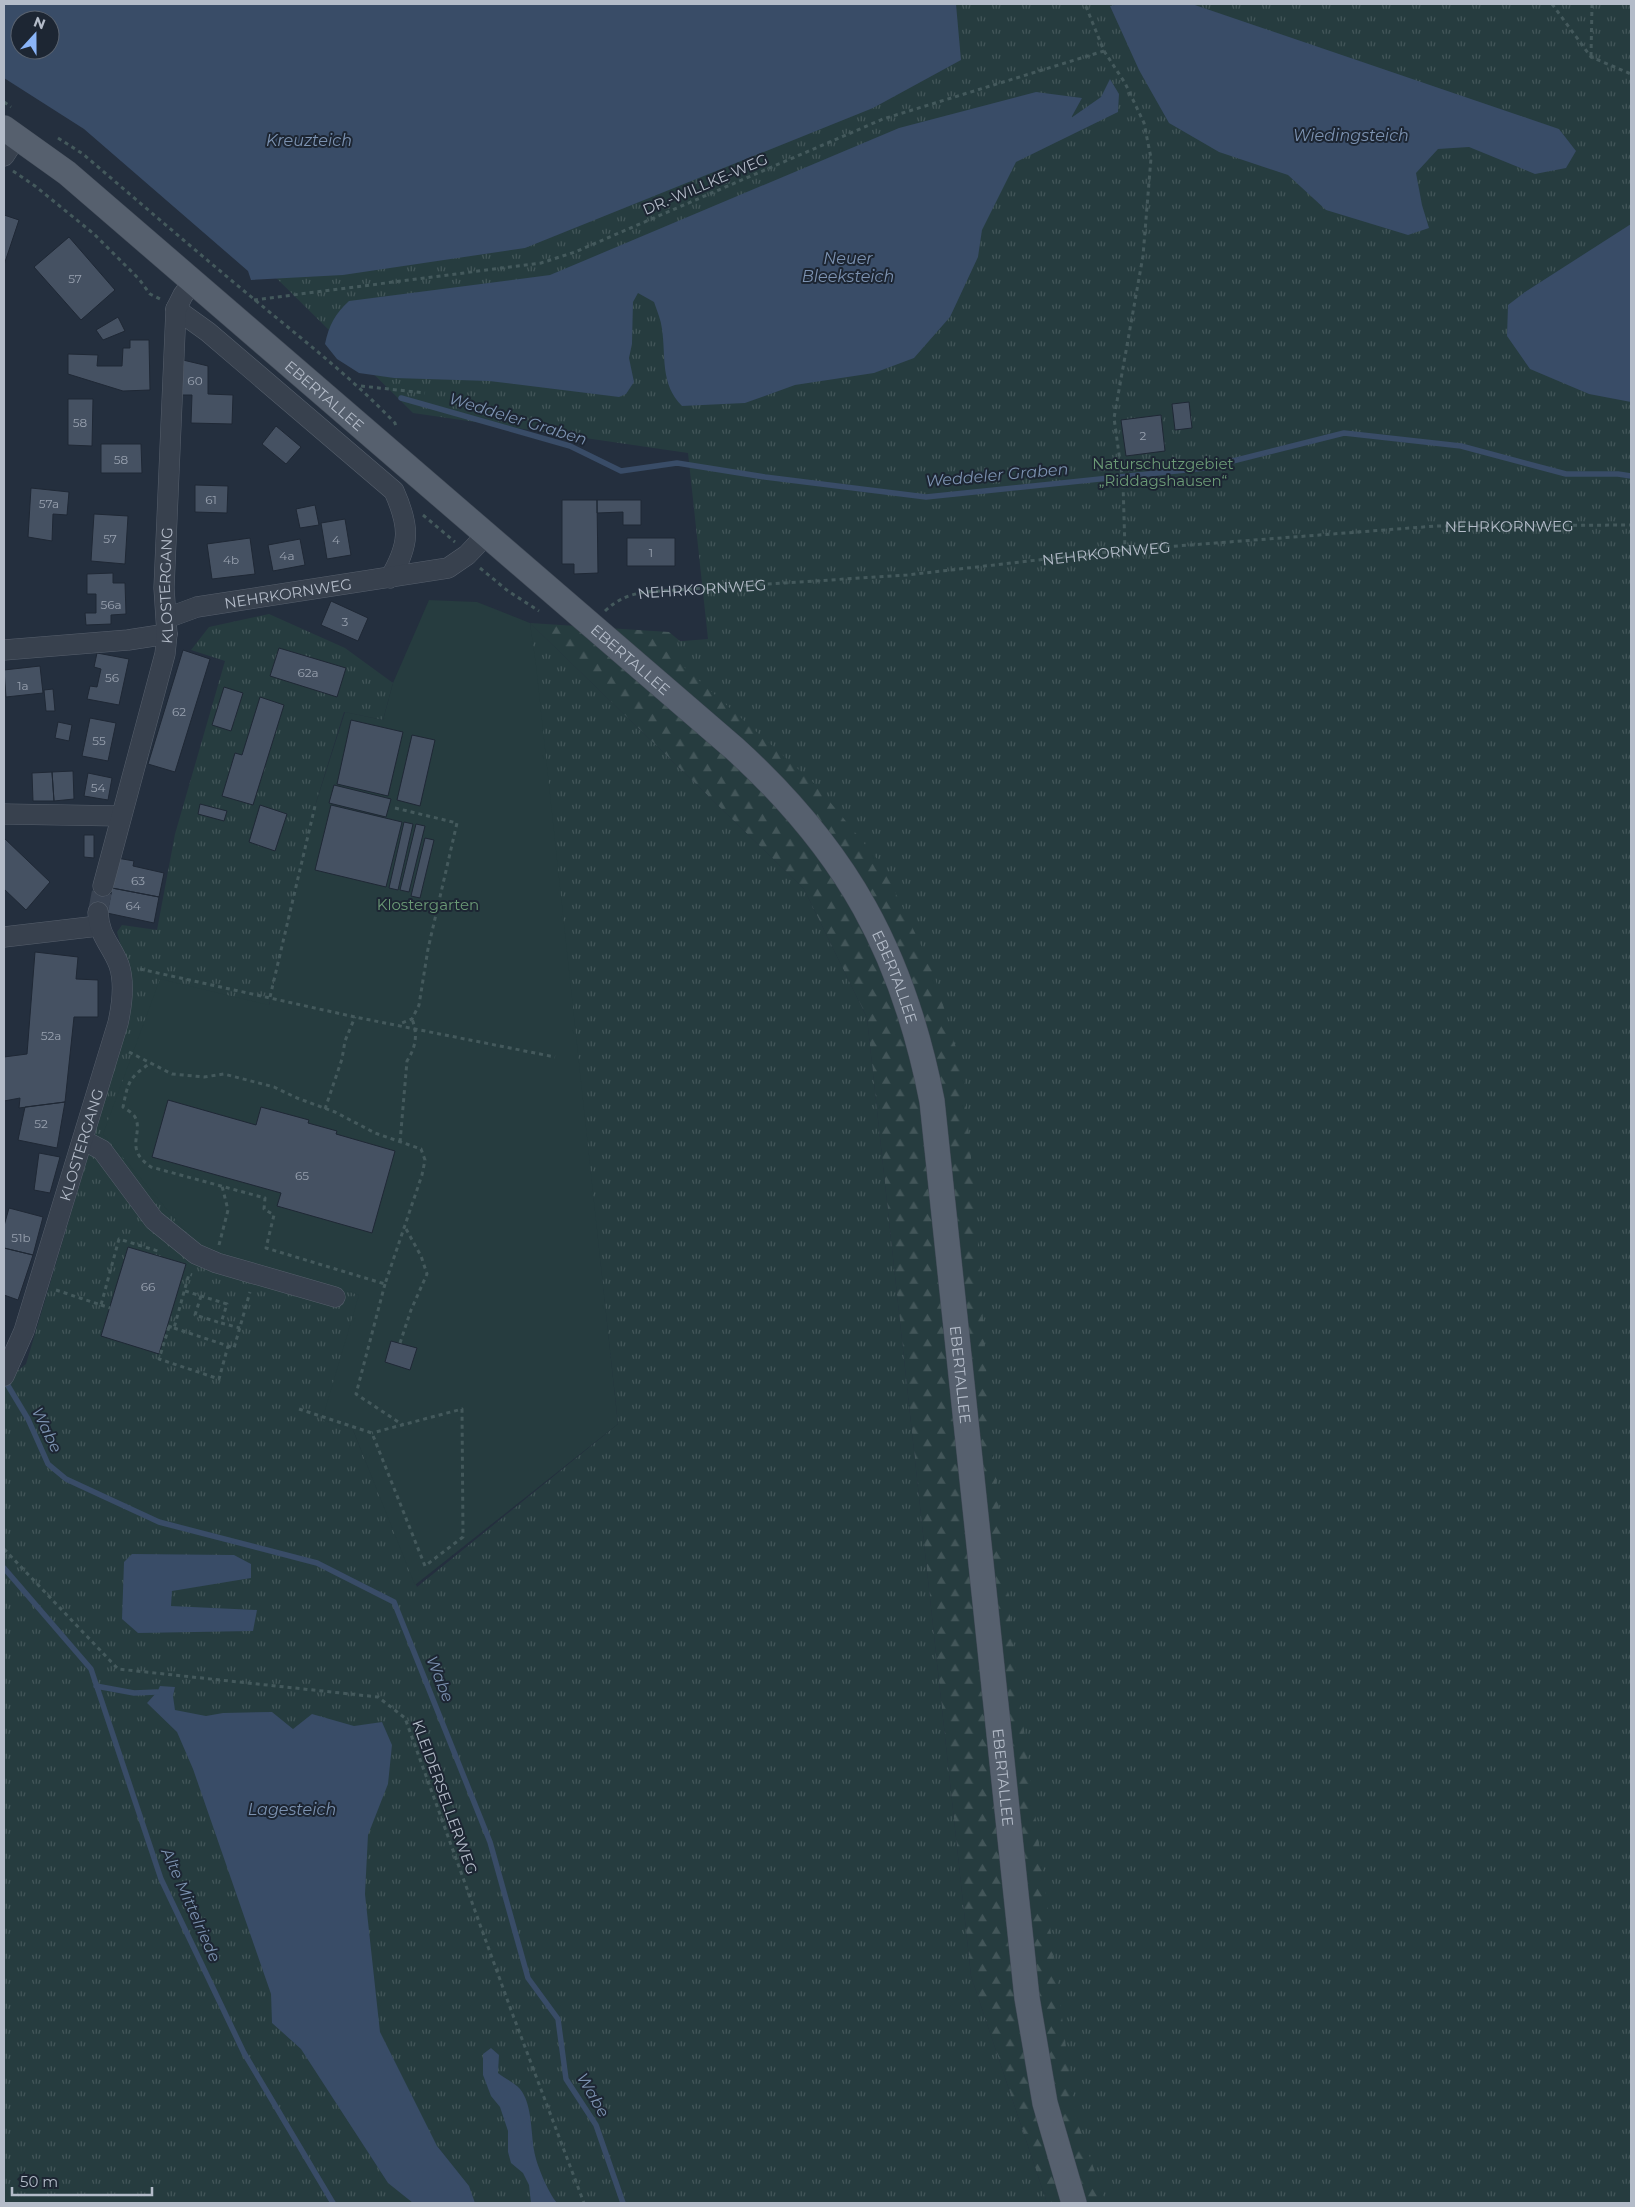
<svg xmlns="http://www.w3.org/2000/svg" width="1635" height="2207" viewBox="0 0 1635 2207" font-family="Montserrat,sans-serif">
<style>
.forest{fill:url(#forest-firs)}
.park{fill:url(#park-tufts);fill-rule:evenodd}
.garden{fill:#263c3f}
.water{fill:#394c67;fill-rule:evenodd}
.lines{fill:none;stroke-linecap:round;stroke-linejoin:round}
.stream{stroke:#394c67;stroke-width:5.5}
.building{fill:#455162;stroke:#1f2835}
.minor-tunnel{stroke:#3a4453;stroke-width:20;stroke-dasharray:20 10;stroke-linecap:butt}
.minor-casing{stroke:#565f6c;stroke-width:21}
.major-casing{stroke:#414a57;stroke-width:26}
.path{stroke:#44595c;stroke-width:3;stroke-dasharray:4 4;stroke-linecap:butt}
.minor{stroke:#38414e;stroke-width:20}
.major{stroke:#56606e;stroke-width:25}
.labels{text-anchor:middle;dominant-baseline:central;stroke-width:4;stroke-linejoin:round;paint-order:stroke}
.number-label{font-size:12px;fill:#98a1af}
.street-label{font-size:15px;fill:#b4bcc9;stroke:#1d2633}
.park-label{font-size:15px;fill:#6b9a76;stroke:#1d2633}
.water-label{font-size:16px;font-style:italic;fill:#7c92b1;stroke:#1d2633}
</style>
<defs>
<pattern id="forest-firs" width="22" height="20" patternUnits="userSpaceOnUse" patternTransform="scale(1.25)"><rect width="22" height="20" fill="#263c3f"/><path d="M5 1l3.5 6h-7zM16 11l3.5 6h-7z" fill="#435659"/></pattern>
<pattern id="park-tufts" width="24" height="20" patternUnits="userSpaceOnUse" patternTransform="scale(1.25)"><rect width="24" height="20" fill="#263c3f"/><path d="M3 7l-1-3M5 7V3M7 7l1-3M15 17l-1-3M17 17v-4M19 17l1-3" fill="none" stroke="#435659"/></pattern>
</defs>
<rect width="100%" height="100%" fill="#242f3e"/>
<!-- forest -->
<path class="forest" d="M530 623 669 632 867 796 964 779 1118 2203H1047L971 1976 867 1018 804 889Z"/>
<!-- park -->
<path class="park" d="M4 4H1631V2203H1106L1075 2115 1014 1655 989 1410 975 1201 963 1071 932 968 882 865 816 785 657 643 708 639 688 453 413 413 260 262 40 90 4 77ZM20 20H50V50H20Z
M269 614 345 648 393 683 383 720 344 712 315 806 269 1005 415 1037 353 1430 417 1587 618 1424 530 623 804 889 867 1018 971 1976 1047 2203H4V1382L26 1364 127 1026 129 975 117 932 122 925 157 930 175 834 225 661 191 650 209 627Z"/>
<!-- garden -->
<path class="garden" d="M429 600 477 602 530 623 536 665 618 1424 415 1585 353 1430 322 1420 359 1295 197 1245 103 1134 160 979 269 1005 315 806 345 712 383 720 393 683Z"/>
<!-- water -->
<path class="water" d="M4 4H956L961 60 873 108 525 248 343 275 251 280 248 271 84 129 4 78ZM20 20H50V50H20Z
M1119 4H1192L1559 129 1576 151 1566 168 1535 174 1469 147 1438 149 1416 173 1422 205 1429 228 1408 235 1326 210 1288 175 1219 152 1169 123 1139 70 1110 6Z
M1110 79 1119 94 1118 112 1016 162 982 230 978 257 950 317 914 358 874 373 795 385 745 403 682 406C660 384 666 357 662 329 661 320 657 311 654 302L638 293 633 302 632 344 629 358 634 382 626 394 619 397 489 381 394 378 359 373 337 359 325 344C329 325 335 314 349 301L550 275 899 128 1036 92 1082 98 1071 118 1101 97Z
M1631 224V402L1589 394 1530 369 1507 336 1508 305 1525 292Z
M132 1554 234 1555 251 1564V1578L172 1591 171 1606 257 1610 253 1631 138 1633 122 1619 124 1562Z
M160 1686 175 1687 173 1696 175 1710 206 1716 223 1713 272 1712 293 1729 312 1714 354 1726 382 1722 392 1745 388 1784 368 1835 365 1894 380 2032 437 2146 469 2186 475 2203H413L388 2183 301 2049 272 2023 271 1994 193 1769 177 1732 147 1703 157 1692Z
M491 2048 499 2055 498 2073C504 2078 515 2083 520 2089 532 2103 531 2132 534 2150 536 2164 548 2192 557 2203H531L529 2185 523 2173 511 2163 508 2152V2131L500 2107 491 2096 483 2075V2054Z"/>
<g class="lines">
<!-- stream -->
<path class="stream" d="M401 398 570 446 621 471 677 463 765 477 926 497 1205 468 1344 433 1461 446 1566 474H1618L1631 476
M4 1379 28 1419 48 1464 66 1479 159 1522 317 1563 394 1602 490 1842 528 1978 558 2019 566 2079 596 2125 623 2203
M4 1568 91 1669 161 1879 244 2053 333 2203
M96 1686 134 1693 157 1692"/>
</g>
<!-- building -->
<path class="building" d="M4 215 19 220 4 265Z
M69 237 115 290 81 320 34 267Z
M118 317 125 331 103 340 96 330Z
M130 340H149L150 390 123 391 68 374V354L98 355 97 366H122L123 348H130Z
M183 360 208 366V394L233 395 232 424 191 423 192 395H182Z
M68 399H93L92 446 68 445Z
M1189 402 1192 428 1175 430 1172 404Z
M1161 415 1165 451 1126 456 1121 420Z
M276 426 301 447 286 464 262 444Z
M101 444H141L142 473H101Z
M195 485 228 486 227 513 195 512Z
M31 488 69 492 67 515 53 514 52 541 28 537Z
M562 500H597L598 573 574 574V564H562Z
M597 500H641V525H623V512L597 513Z
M315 505 319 525 300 528 296 509Z
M94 514 128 516 125 564 91 561Z
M345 519 351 555 327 559 321 523Z
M250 538 255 574 212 579 207 544Z
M627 538H675V566H627Z
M300 539 305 565 273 571 268 545Z
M113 573V583H125L126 614 111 615V624L86 625 85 613H96V594H87V574Z
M331 601 368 618 358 641 321 625Z
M279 648 346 668 337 697 270 676Z
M183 650 210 659 175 772 148 764Z
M97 653 129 659 119 705 87 699 90 686 97 687 101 669 94 667Z
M40 666 43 693 6 697 4 670Z
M224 687 243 693 231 731 212 725Z
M53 689 55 711H46L44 690Z
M260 697 284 705 253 805 222 796 235 753 242 755Z
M90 718 116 723 108 761 82 756Z
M351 720 403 732 388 796 337 784Z
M58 722 72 725 69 741 55 738Z
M412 735 435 740 420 806 397 800Z
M73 771 74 799 54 801 52 772Z
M52 772 54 801H33L32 773Z
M88 773 112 778 108 800 84 796Z
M334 785 391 799 386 817 329 803Z
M200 804 227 811 224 821 198 814Z
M260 805 287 814 275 851 249 842Z
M331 805 402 822 386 887 315 870Z
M404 822 413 824 398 890 389 888Z
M416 824 425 826 409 892 400 890Z
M84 835H94V858L84 857Z
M4 838 50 882 26 910 4 889Z
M425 838 434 840 420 898 411 896Z
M117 858 134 861 133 866 164 873 159 897 112 888Z
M95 884 112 888 107 913 90 910Z
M112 888 159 897 154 923 107 913Z
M35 952 78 957 76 979 98 980V1017H74L65 1102 19 1108 20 1098 4 1101V1057L27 1054Z
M168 1100 256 1125 261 1107 309 1120 308 1123 337 1131 336 1134 395 1151 372 1233 277 1206 281 1193 152 1157Z
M65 1102 57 1148 18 1140 25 1107Z
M39 1153 60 1157 50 1193 34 1190Z
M9 1208 43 1217 33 1255 4 1248V1226Z
M128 1247 186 1264 159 1354 101 1336Z
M4 1248 33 1255 18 1300 4 1295Z
M391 1341 417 1348 410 1370 385 1362Z"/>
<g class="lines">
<!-- minor-tunnel -->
<path class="minor-tunnel" d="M98 912 103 886"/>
<defs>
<g id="minor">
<path d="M4 156 17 136"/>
<path d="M176 309 208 332 394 491C410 527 410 544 390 578"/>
<path id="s2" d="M167 618 197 607 448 568 467 555 487 534"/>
<path d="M4 650 128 640 167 634"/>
<path d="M4 814 121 816"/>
<path id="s3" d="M103 886 165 654 167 634 164 588 176 309 183 295 193 282"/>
<path d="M4 937 98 926"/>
<path d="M83 1140 102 1150 154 1220 196 1254 217 1263 335 1297"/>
<path id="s4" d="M4 1376 24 1331 118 1023C122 1005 125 983 119 965 111 944 99 937 98 912"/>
</g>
<g id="major">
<path id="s5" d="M4 128 67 173 735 749C847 851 903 953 932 1101L1027 1998 1045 2103 1074 2203"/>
</g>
</defs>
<!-- minor casing -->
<use href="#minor" class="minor-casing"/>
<!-- major casing -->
<use href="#major" class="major-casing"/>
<!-- path -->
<g class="path">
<path d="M1552 4 1591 57 1631 74"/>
<path d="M1104 51 1125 83 1144 123 1151 158 1143 256 1114 418 1123 483 1125 550"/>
<path d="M1591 56 1592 4"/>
<path d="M4 102 11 107"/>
<path d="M58 138 83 154C140 203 197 252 255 300 303 340 351 377 395 423L396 427"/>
<path d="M13 171 35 186 94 234 139 279 150 294 160 299"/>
<path d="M254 300 541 263 575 252 883 119 1104 51 1085 4"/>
<path d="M361 386 425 393"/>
<path d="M423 515 455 542"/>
<path d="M480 568 508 591 539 611"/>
<path id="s1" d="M605 611C618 599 628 595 645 592L907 575 1125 550 1436 526 1631 525"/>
<path d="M395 808 457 823 428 949 419 1005 412 1019 399 1024"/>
<path d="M140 969 355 1017 555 1057"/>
<path d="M270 997 315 806"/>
<path d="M129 1052 172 1074 204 1077 224 1074 274 1087 297 1098 335 1112 375 1133 421 1149 425 1160 422 1175 385 1284 266 1248 274 1215 264 1209 265 1198 151 1167C123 1148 144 1134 135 1117 133 1113 127 1110 123 1107 128 1082 129 1077 151 1063"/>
<path d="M325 1109 342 1059 345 1041 355 1017"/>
<path d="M400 1142 407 1061C416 1047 418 1034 412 1019"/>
<path d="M219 1245 228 1210 222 1186"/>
<path d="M385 1284 356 1394 403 1425"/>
<path d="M56 1290 101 1305 119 1239 161 1252"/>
<path d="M185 1291 227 1304 221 1323 240 1328"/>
<path d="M201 1296 195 1315 221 1323"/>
<path d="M101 1305 110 1308"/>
<path d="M168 1326 174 1328 189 1274 192 1275"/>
<path d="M169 1327 159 1359 219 1379 228 1346"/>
<path d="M174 1328 234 1348 250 1292"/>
<path d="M400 1343 411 1310 427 1274 421 1256 405 1227"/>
<path d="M299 1409 372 1433 425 1566 463 1537 462 1409 372 1433"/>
<path d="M4 1549 118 1669 378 1697 405 1718 511 2010 584 2203"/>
</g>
<!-- minor -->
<use href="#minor" class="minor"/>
<!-- major -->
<use href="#major" class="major"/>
</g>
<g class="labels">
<!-- number labels -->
<g class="number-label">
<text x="75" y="278">57</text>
<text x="195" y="380">60</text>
<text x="80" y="422">58</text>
<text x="1143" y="435">2</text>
<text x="121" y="459">58</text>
<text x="211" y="499">61</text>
<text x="49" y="503">57a</text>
<text x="110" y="538">57</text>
<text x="336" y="539">4</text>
<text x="651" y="552">1</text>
<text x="287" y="555">4a</text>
<text x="231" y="559">4b</text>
<text x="111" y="604">56a</text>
<text x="345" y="621">3</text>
<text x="308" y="672">62a</text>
<text x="112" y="677">56</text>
<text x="23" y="685">1a</text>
<text x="179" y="711">62</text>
<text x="99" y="740">55</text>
<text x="98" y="787">54</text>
<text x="138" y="880">63</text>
<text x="133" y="905">64</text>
<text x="51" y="1035">52a</text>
<text x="41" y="1123">52</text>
<text x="302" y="1175">65</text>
<text x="21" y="1237">51b</text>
<text x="148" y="1286">66</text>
</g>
<!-- street labels -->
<g class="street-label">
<text transform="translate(705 184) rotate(-23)">DR.-WILLKE-WEG</text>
<text stroke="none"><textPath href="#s5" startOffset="418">EBERTALLEE</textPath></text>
<text stroke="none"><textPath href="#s1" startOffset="912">NEHRKORNWEG</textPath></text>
<text stroke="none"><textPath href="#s1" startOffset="508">NEHRKORNWEG</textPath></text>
<text stroke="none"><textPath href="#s3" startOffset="309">KLOSTERGANG</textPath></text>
<text stroke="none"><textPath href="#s1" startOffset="102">NEHRKORNWEG</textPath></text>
<text stroke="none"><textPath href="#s2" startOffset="124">NEHRKORNWEG</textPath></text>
<text stroke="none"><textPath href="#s5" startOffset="822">EBERTALLEE</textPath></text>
<text stroke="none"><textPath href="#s5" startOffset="1241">EBERTALLEE</textPath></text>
<text stroke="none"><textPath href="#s4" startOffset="244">KLOSTERGANG</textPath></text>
<text stroke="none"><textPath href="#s5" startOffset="1646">EBERTALLEE</textPath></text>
<text stroke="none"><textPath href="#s5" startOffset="2051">EBERTALLEE</textPath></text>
<text transform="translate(445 1797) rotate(70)">KLEIDERSELLERWEG</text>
</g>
<!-- park labels -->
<g class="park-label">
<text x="1163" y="463">Naturschutzgebiet<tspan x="1163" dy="17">„Riddagshausen“</tspan></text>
<text x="428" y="904">Klostergarten</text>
</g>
<!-- water labels -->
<g class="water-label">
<text x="1351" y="135">Wiedingsteich</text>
<text x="309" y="140">Kreuzteich</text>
<text x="848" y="258">Neuer<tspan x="848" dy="18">Bleeksteich</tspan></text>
<text transform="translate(518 419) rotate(17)">Weddeler Graben</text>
<text transform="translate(997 475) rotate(-5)">Weddeler Graben</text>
<text transform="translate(47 1430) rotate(64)">Wabe</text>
<text transform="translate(440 1679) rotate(68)">Wabe</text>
<text x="292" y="1809">Lagesteich</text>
<text transform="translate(191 1905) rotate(66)">Alte Mittelriede</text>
<text transform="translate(593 2095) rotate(60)">Wabe</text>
</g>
</g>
<!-- border -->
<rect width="1635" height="2207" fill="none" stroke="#b4bcc9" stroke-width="10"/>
<!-- north arrow -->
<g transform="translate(35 35) rotate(21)"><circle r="24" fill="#1d2633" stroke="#59626f"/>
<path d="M0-4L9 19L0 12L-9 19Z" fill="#8ab4f8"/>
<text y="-8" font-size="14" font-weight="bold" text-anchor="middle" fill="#b4bcc9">N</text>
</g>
<!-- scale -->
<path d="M12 2187v8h140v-8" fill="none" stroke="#b4bcc9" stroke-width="2.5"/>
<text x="20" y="2187" font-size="15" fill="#b4bcc9" stroke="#1d2633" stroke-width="4" paint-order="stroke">50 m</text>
</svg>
